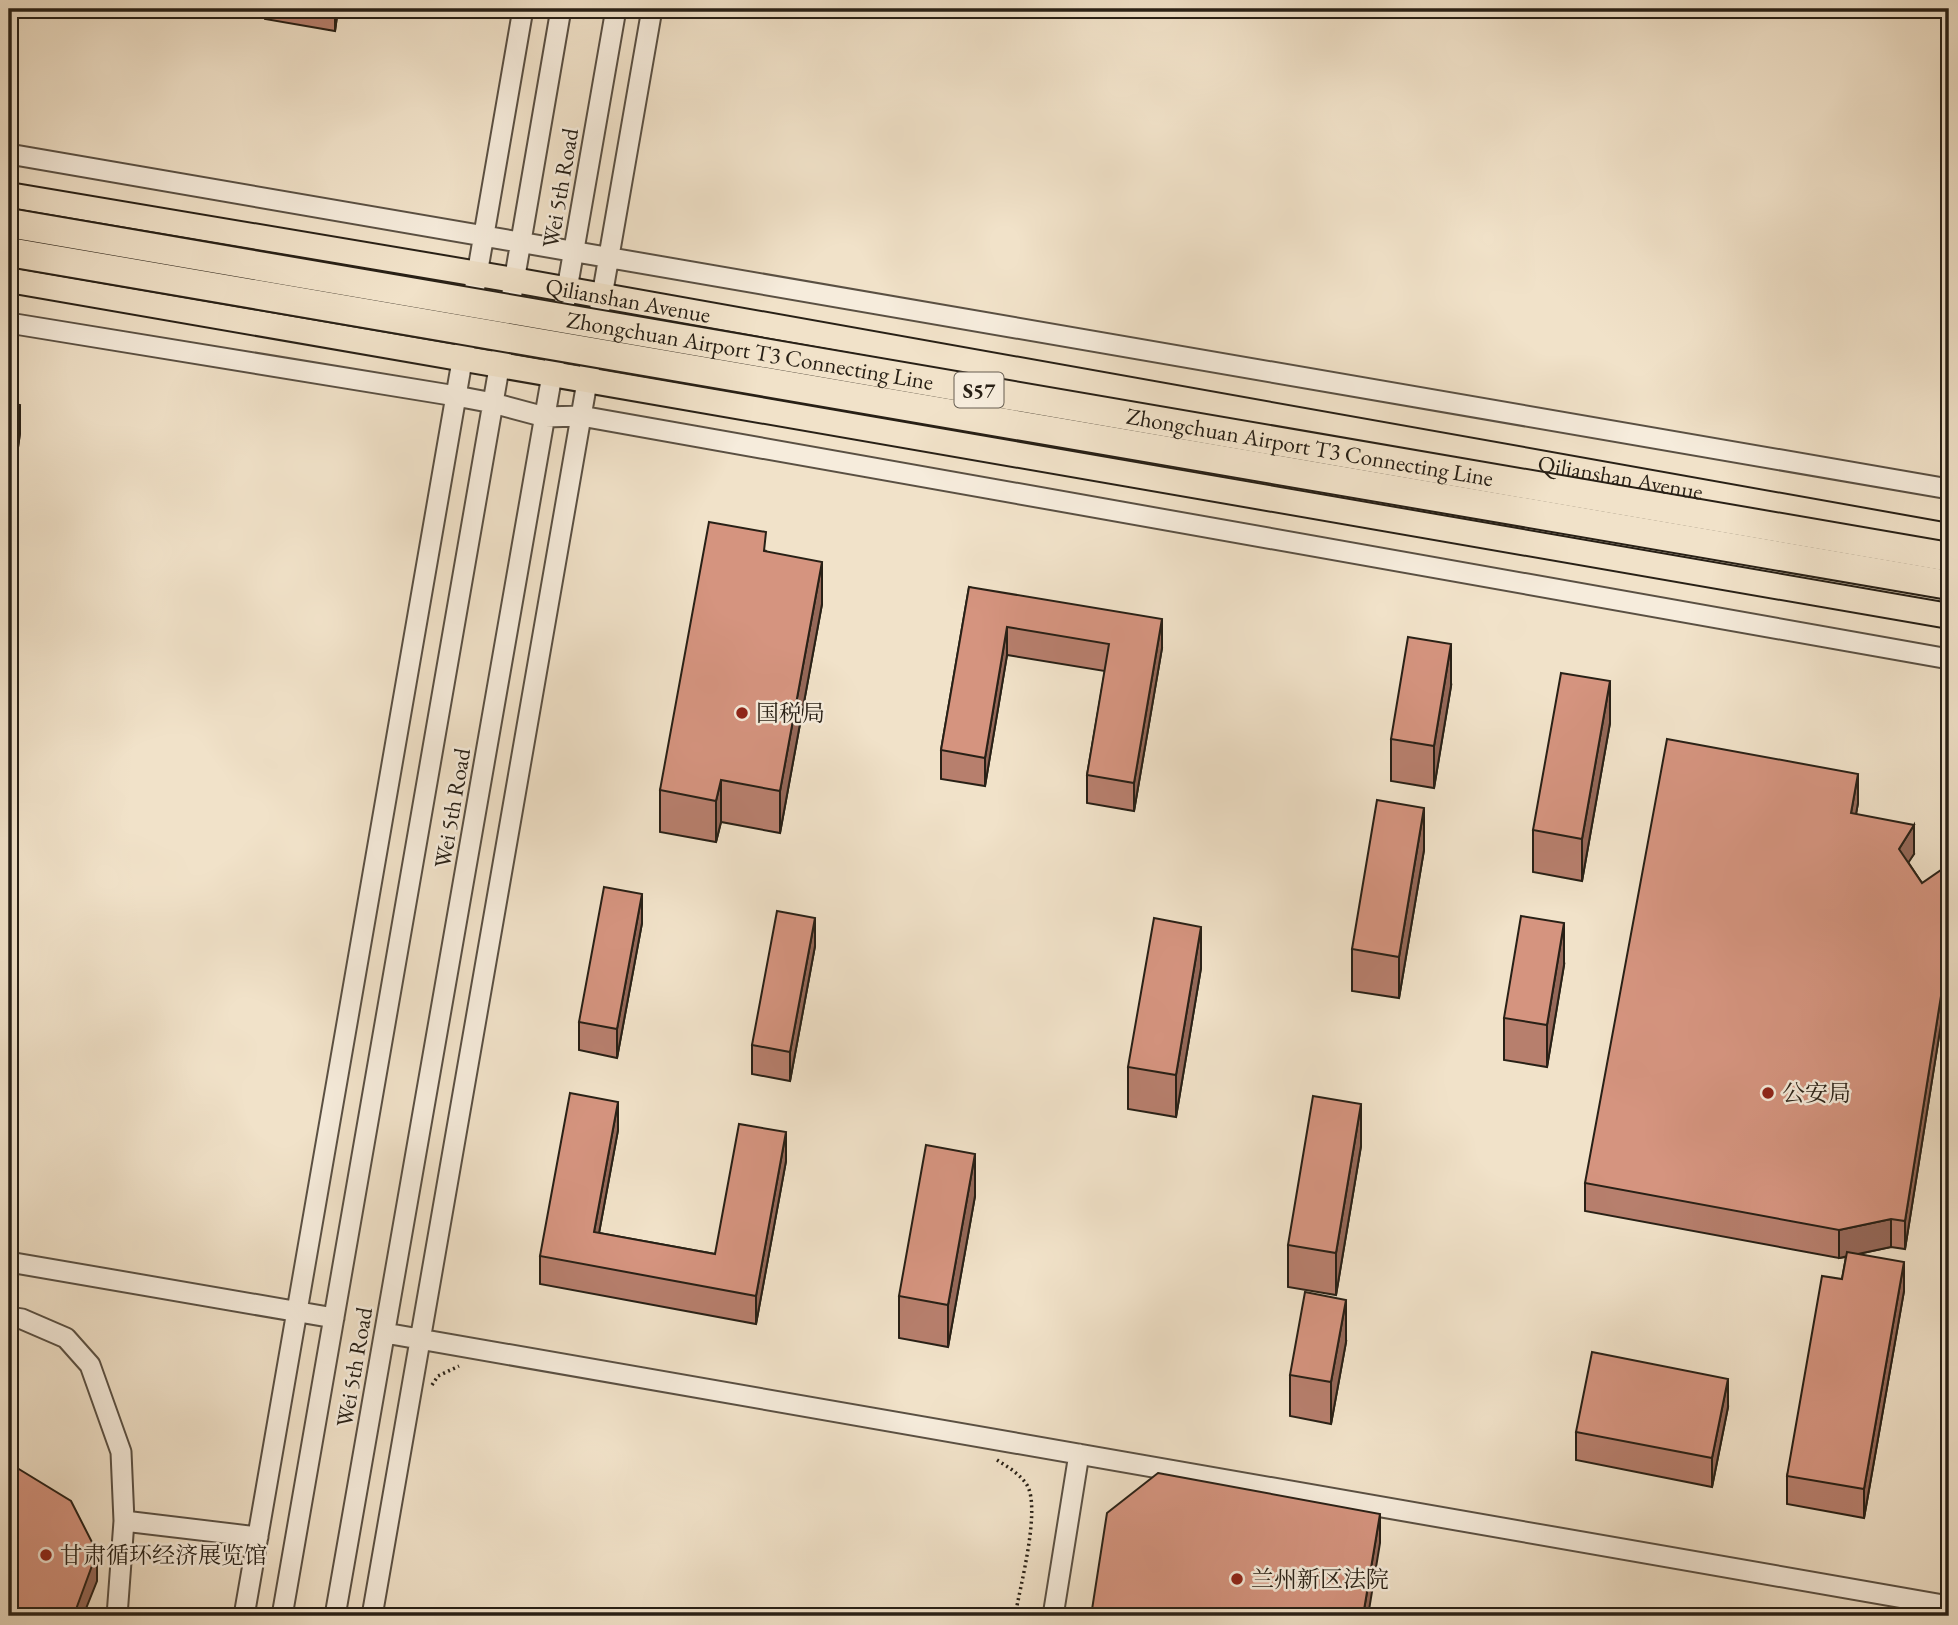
<svg xmlns="http://www.w3.org/2000/svg" width="1958" height="1625" viewBox="0 0 1958 1625" font-family="'EB Garamond','Noto Serif SC',serif">
<style>
.lines{fill:none;stroke-linecap:round;stroke-linejoin:round}
.minor-casing{stroke:#5a5043;stroke-width:23}
.major-casing{stroke:#282016;stroke-width:28}
.path{stroke:#282016;stroke-width:3.5;stroke-dasharray:2 3.5;stroke-linecap:butt}
.minor{stroke:#f6ecdc;stroke-width:19}
.major{stroke:#f1e2c9;stroke-width:24}
.highway-bridge-casing{stroke:#282016;stroke-width:32;stroke-linecap:butt}
.highway-bridge{stroke:#f1e2c9;stroke-width:28}
.wall{fill:#b77f6d;stroke:#282016;stroke-width:2}
.shaded-wall{fill:#956859;stroke:#282016;stroke-width:2}
.building{fill:#d5947f;stroke:#282016;stroke-width:2}
.poi-dot{fill:#8f2418;stroke:#f6ecdc;stroke-width:2.5}
.labels{text-anchor:middle;dominant-baseline:central;stroke-width:5;stroke-linejoin:round;paint-order:stroke}
.shield{fill:#f6ecdc;stroke:#665d51;stroke-width:2}
.shield-label{font-size:21px;font-weight:bold;fill:#282016}
.street-label{font-size:23px;fill:#282016;stroke:#f6ecdc}
.poi-label{font-size:23px;fill:#282016;stroke:#f6ecdc;text-anchor:start}
</style>
<rect width="100%" height="100%" fill="#f1e2c9"/>
<filter id="stains"><feTurbulence type="fractalNoise" baseFrequency=".00286" numOctaves="4"/><feColorMatrix values="0 0 0 0 .2 0 0 0 0 .09 0 0 0 0 .02 0 0 0 .5 -.17"/></filter>
<radialGradient id="worn" r=".72"><stop offset=".6" stop-color="#630" stop-opacity="0"/><stop offset="1" stop-color="#630" stop-opacity=".3"/></radialGradient>
<g class="lines">
<defs>
<path id="minor" d="M9 154 1949 489
M470 315 523 9
M507 322 561 9
M9 323 456 396 493 403 545 417 581 416 1949 659
M9 1262 334 1318
M9 1317 22 1319 66 1338 90 1365 121 1452 124 1521 117 1616
M385 1333 1949 1606
M124 1521 258 1537
M244 1616 465 344
M282 1616 502 351
M335 1616 616 9
M372 1616 652 9
M1053 1616 1079 1454"/>
<g id="major">
<path id="s1" d="M9 195 514 280 1949 536"/>
<path d="M9 280 1949 616"/>
</g>
</defs>
<!-- minor casing -->
<use href="#minor" class="minor-casing"/>
<!-- major casing -->
<use href="#major" class="major-casing"/>
<!-- path -->
<path class="path" d="M432 1385 438 1376 459 1366
M997 1460C1008 1467 1020 1474 1027 1485 1041 1509 1020 1587 1015 1616"/>
<!-- minor -->
<use href="#minor" class="minor"/>
<!-- major -->
<use href="#major" class="major"/>
<defs>
<g id="highway-bridge">
<path id="s2" d="M9 223 1949 557"/>
<path d="M9 252 1949 585"/>
</g>
</defs>
<!-- highway-bridge casing -->
<use href="#highway-bridge" class="highway-bridge-casing"/>
<!-- highway-bridge -->
<use href="#highway-bridge" class="highway-bridge"/>
</g>
<!-- wall -->
<path class="wall" d="M265 9H338L335 31 265 19Z
M9 403 20 433 14 476H9Z
M766 551 822 604 780 833 721 822 716 842 660 832V790Z
M969 587 1162 648 1134 811 1087 803V775L1105 671 1007 655 985 786 941 779V750Z
M1451 686 1434 788 1391 781V739Z
M1610 723 1582 881 1533 872V830Z
M1858 803 1856 814 1914 854 1908 862 1922 883 1949 875V974L1905 1249 1891 1247 1858 1254 1904 1291 1864 1518 1787 1504V1476L1842 1279 1846 1257 1839 1258 1585 1211V1183Z
M1424 850 1399 998 1352 991V949Z
M642 923 617 1058 579 1050V1022Z
M815 946 790 1081 752 1074V1045Z
M1564 965 1547 1067 1504 1060V1018Z
M1201 968 1176 1117 1128 1109V1067Z
M618 1130 599 1233 715 1254 786 1161 756 1324 540 1284V1256Z
M1361 1146 1336 1295 1288 1287V1245Z
M975 1196 948 1347 899 1338V1296Z
M1346 1342 1331 1424 1290 1416V1375Z
M1728 1407 1712 1487 1576 1460V1432Z"/>
<!-- shaded-wall -->
<path class="shaded-wall" d="M335 9H338L335 31Z
M20 405V433L14 476V448Z
M822 562V604L780 833V791Z
M1162 619V648L1134 811V783Z
M1007 627V655L985 786V758Z
M1451 644V686L1434 788V746Z
M1610 681V723L1582 881V839Z
M1858 774V803L1851 842V813Z
M721 780V822L716 842V801Z
M1424 808V850L1399 998V957Z
M1914 825V854L1899 877V849Z
M642 894V923L617 1058V1029Z
M815 918V946L790 1081V1052Z
M1564 923V965L1547 1067V1025Z
M1201 927V968L1176 1117V1075Z
M1949 946V974L1905 1249V1221Z
M618 1102V1130L594 1260V1232Z
M1361 1104V1146L1336 1295V1253Z
M786 1132V1161L756 1324V1296Z
M975 1154V1196L948 1347V1305Z
M1891 1219V1247L1839 1258V1230Z
M1904 1262V1291L1864 1518V1489Z
M1346 1300V1342L1331 1424V1382Z
M1728 1379V1407L1712 1487V1458Z
M1380 1514V1543L1368 1616H1363Z
M97 1552V1581L83 1616H65Z"/>
<!-- building -->
<path class="building" d="M9 403 20 405 14 448 9 447Z
M709 522 766 532 764 551 822 562 780 791 721 780 716 801 660 790Z
M969 587 1162 619 1134 783 1087 775 1109 644 1007 627 985 758 941 750Z
M1408 637 1451 644 1434 746 1391 739Z
M1561 673 1610 681 1582 839 1533 830Z
M1667 739 1858 774 1851 813 1914 825 1899 849 1922 883 1941 870 1949 875V946L1905 1221 1891 1219 1839 1230 1585 1183Z
M1377 800 1424 808 1399 957 1352 949Z
M604 887 642 894 617 1029 579 1022Z
M777 911 815 918 790 1052 752 1045Z
M1521 916 1564 923 1547 1025 1504 1018Z
M1154 918 1201 927 1176 1075 1128 1067Z
M570 1093 618 1102 594 1232 715 1254 739 1124 786 1132 756 1296 540 1256Z
M1313 1096 1361 1104 1336 1253 1288 1245Z
M926 1145 975 1154 948 1305 899 1296Z
M1847 1252 1904 1262 1864 1489 1787 1476 1822 1276 1842 1279Z
M1305 1292 1346 1300 1331 1382 1290 1375Z
M1592 1352 1728 1379 1712 1458 1576 1432Z
M9 1463 71 1501 97 1552 75 1612 65 1616H9Z
M1158 1473 1380 1514 1363 1616H1091L1107 1513Z"/>
<!-- markers -->
<g class="poi-dot">
<circle cx="742" cy="713" r="7"/>
<circle cx="1768" cy="1093" r="7"/>
<circle cx="46" cy="1555" r="7"/>
<circle cx="1237" cy="1579" r="7"/>
</g>
<g class="labels">
<!-- shield labels -->
<rect class="shield" x="954.5" y="372.5" width="49" height="35" rx="5"/>
<g class="shield-label">
<text x="979" y="390">S57</text>
</g>
<!-- street labels -->
<g class="street-label">
<text transform="translate(560 188) rotate(-80)">Wei 5th Road</text>
<text stroke="none"><textPath href="#s1" startOffset="628">Qilianshan Avenue</textPath></text>
<text stroke="none"><textPath href="#s2" startOffset="752">Zhongchuan Airport T3 Connecting Line</textPath></text>
<text stroke="none"><textPath href="#s2" startOffset="1320">Zhongchuan Airport T3 Connecting Line</textPath></text>
<text stroke="none"><textPath href="#s1" startOffset="1636">Qilianshan Avenue</textPath></text>
<text transform="translate(452 808) rotate(-80)">Wei 5th Road</text>
<text transform="translate(354 1367) rotate(-80)">Wei 5th Road</text>
</g>
<!-- poi labels -->
<g class="poi-label">
<text x="756" y="713">国税局</text>
<text x="1782" y="1093">公安局</text>
<text x="60" y="1555">甘肃循环经济展览馆</text>
<text x="1251" y="1579">兰州新区法院</text>
</g>
</g>
<!-- margin -->
<rect width="1958" height="1625" fill="none" stroke="#f1e2c9" stroke-width="35"/>
<rect x="10" y="10" width="1937" height="1604" fill="none" stroke="#282016" stroke-width="3.5"/>
<rect x="18" y="18" width="1923" height="1590" fill="none" stroke="#282016" stroke-width="2"/>
<rect width="100%" height="100%" filter="url(#stains)"/>
<rect width="100%" height="100%" fill="url(#worn)"/>
</svg>
